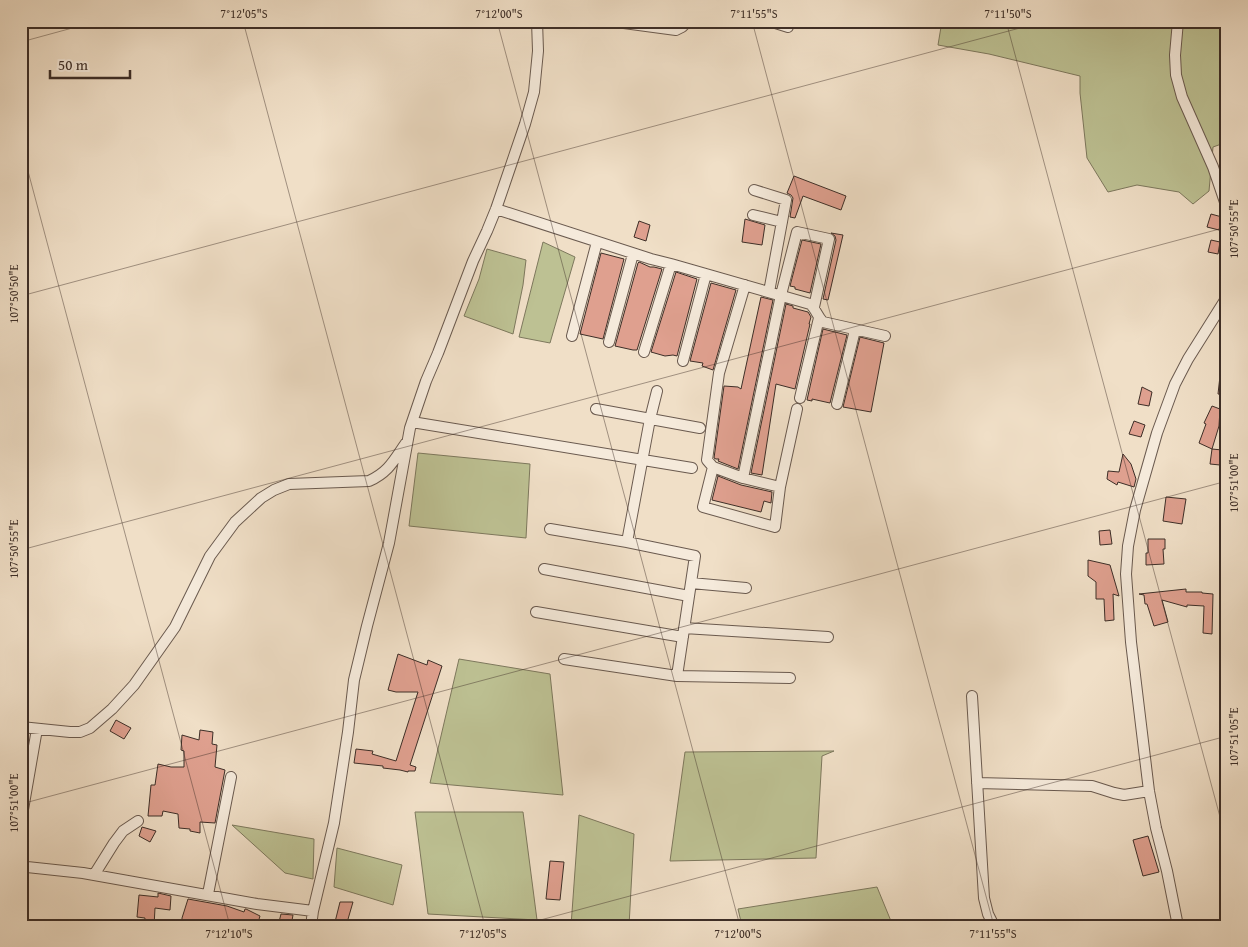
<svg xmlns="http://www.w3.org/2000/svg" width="1248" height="947" viewBox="0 0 1248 947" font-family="'Gentium Book Plus',serif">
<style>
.green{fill:#bdc193;stroke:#7d785d}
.building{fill:#dfa08f;stroke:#3d2e27}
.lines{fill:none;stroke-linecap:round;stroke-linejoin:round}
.street-casing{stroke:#6a5a4f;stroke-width:12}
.street{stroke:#f5eadb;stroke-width:10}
.ticks{fill:none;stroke:#3d2e27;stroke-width:1;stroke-opacity:0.45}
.neatline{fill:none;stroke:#3d2e27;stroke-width:2}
.ticks-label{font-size:12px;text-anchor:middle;fill:#3d2e27}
</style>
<rect width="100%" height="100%" fill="#f0dfc7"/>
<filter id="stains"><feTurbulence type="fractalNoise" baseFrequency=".004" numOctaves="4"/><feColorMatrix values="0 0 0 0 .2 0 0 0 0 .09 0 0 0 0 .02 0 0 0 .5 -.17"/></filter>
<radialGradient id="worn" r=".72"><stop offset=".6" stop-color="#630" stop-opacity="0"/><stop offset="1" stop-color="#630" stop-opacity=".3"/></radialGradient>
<!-- green -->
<path class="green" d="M942 21H1227V142L1213 147 1209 191 1193 204 1179 192 1137 185 1108 192 1087 158 1080 93V76L989 54 938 45Z
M543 242 575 257 550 343 519 337Z
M487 249 526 260 523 285 513 334 464 316 479 279Z
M418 453 530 464 526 538 409 526Z
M459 659 550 674 563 795 430 783Z
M834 751 822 756 816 858 670 861 685 752Z
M415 812H523L537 920 428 914Z
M579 815 634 834 629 926H571Z
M232 825 314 839 313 879 285 873Z
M337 848 402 865 393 905 334 887Z
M877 887 893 926H742L738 909Z"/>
<!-- building -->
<path class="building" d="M794 176 846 196 841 210 803 196 795 218 790 217 793 198 791 195 787 193Z
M1211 214 1222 217 1219 230 1207 227Z
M745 219 765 225 762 245 742 242Z
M639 221 650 225 646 241 634 237Z
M831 233 843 235 828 300 823 299 836 240 835 236Z
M802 240 821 244 810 293 795 289V287L790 286Z
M1211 240 1220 242 1218 254 1208 252Z
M601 253 624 259 603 339 580 334Z
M639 262 650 267H654L662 269 637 350H633L615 346 638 263Z
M676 272 697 279 677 356 673 355 665 356 651 352Z
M711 283 736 290 713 370 702 366 703 363 690 361Z
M761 297 773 300 738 469 718 461 719 459H716L714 458 724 386 738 387 741 389Z
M786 304 793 306V308L808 312 811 317 809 324H810L795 389 776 384 762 475 751 473Z
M823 329 847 335 830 403 812 399V401L807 400Z
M860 337 884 343 871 412 843 407Z
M1221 367 1227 368V395L1218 394Z
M1142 387 1152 392 1149 406 1138 404Z
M1212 406 1220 409 1219 426 1212 449 1199 443 1206 424 1204 423Z
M1134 421 1145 425 1141 437 1129 434Z
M1212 449 1222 450 1220 465 1210 464Z
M1123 454 1131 464 1136 479 1134 487 1118 482 1117 485 1107 479 1108 471 1119 472Z
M718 476 741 485 772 492 771 503 764 501 761 512 712 500Z
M1166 497 1186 499 1182 524 1163 521Z
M1110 530 1112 544 1100 545 1099 531Z
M1148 539H1165V549H1163L1164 564 1146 565V553H1148Z
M1088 560 1110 565 1119 596 1113 594 1114 620 1105 621 1104 599H1096V582L1088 576Z
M1186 589V592H1202V593L1213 594 1212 634 1203 633 1204 606 1187 605V607L1162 600 1168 622 1154 626 1147 604H1145L1144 595 1139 594Z
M398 654 427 665 428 660 442 666 410 765 416 767 415 771H408V772L400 770 383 768V766L354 763 356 749 373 751 372 754 396 761 418 692H396L388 690Z
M116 720 131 728 124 739 110 731Z
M200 730 213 732 212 744 217 745 215 767 225 770 215 823 200 822V833L190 831V829L179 828 178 814 163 811 162 816H148L151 785H155L158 764 171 767H184V751L181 750 182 735 199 740Z
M142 827 156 831 150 842 139 836Z
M1148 836 1159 872 1143 876 1133 840Z
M550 861 564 862 560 900 546 899Z
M158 893 171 896 170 910 155 908 154 926H144L145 918 137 917 139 895 158 897Z
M188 899 227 906 244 912 245 909H246L260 916 257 926H218L220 922 195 920 193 926H182V918Z
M340 902H353L346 926H334Z
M281 914 293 915 291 926H278Z"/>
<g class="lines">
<defs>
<path id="street" d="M609 21 676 30 682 27 688 21
M769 21 788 27
M1178 21 1175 55 1176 75 1182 97 1213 167 1227 208
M754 190 786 200 769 292
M496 209 651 259 671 264 810 304C816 309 817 316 823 322L885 336
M753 215 782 222
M745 285 719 373 707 460 713 467 743 478 781 295
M782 291 797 232 829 239 814 307
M572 336 597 242
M609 342 633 254
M644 352 671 264
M683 361 706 274
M800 398 819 318
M837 404 855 330
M596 409 700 428
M412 422 692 468
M713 467 703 507 775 527 780 487
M743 478 780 487 797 409
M550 529 627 542 695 556 677 676
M627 542 650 419 657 391
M544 569 689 596
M691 583 746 588
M536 612 683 637
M684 628 828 637
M564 659 677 676 790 678
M972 696 984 898 988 914 994 926
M21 727 70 732H80L90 728 112 709 134 685 175 627 210 556 235 522 261 498 274 490 289 484 369 481C389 472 394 460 406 443
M977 783 1092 786 1114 793 1124 795 1149 791
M21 821 37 729
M21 864 27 867 83 873 257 904 313 911
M94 875 114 843 123 831 138 821
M208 894 231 777
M311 926 313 911 334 823 348 732 354 680 367 626 389 543 410 428 426 381 438 353 473 261 487 231 496 209 525 124 534 92 538 51 537 21
M1178 926 1167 871 1156 828 1149 791 1131 642 1126 574 1128 546 1135 510 1157 433 1175 384 1188 359 1227 297"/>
</defs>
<!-- street casing -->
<use href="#street" class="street-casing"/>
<!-- street -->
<use href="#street" class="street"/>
</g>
<!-- ticks -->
<path class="ticks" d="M243 21 485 926M497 21 740 926M752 21 994 926M1006 21 1227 843M21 42 98 21M21 145 230 926M21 296 1046 21M21 550 1227 227M21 804 1227 481M518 926 1227 736"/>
<!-- margin -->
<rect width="1248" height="947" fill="none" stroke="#f0dfc7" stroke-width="55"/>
<!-- scale -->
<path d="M50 70v8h80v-8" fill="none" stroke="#3d2e27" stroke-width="2.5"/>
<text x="58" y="70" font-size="15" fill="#3d2e27" stroke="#f5eadb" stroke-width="4" paint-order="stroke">50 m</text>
<rect x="28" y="28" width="1192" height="892" class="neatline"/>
<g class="ticks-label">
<text x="244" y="18">7°12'05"S</text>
<text x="499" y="18">7°12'00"S</text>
<text x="754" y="18">7°11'55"S</text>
<text x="1008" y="18">7°11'50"S</text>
<text transform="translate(1234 229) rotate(-90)" y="4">107°50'55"E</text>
<text transform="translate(14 294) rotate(-90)" y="4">107°50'50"E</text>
<text transform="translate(1234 483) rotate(-90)" y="4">107°51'00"E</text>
<text transform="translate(14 549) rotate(-90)" y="4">107°50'55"E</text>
<text transform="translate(1234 737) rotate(-90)" y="4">107°51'05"E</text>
<text transform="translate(14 803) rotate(-90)" y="4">107°51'00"E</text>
<text x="229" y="938">7°12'10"S</text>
<text x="483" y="938">7°12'05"S</text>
<text x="738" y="938">7°12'00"S</text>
<text x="993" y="938">7°11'55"S</text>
</g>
<rect width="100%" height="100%" filter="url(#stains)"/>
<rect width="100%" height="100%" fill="url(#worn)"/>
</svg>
